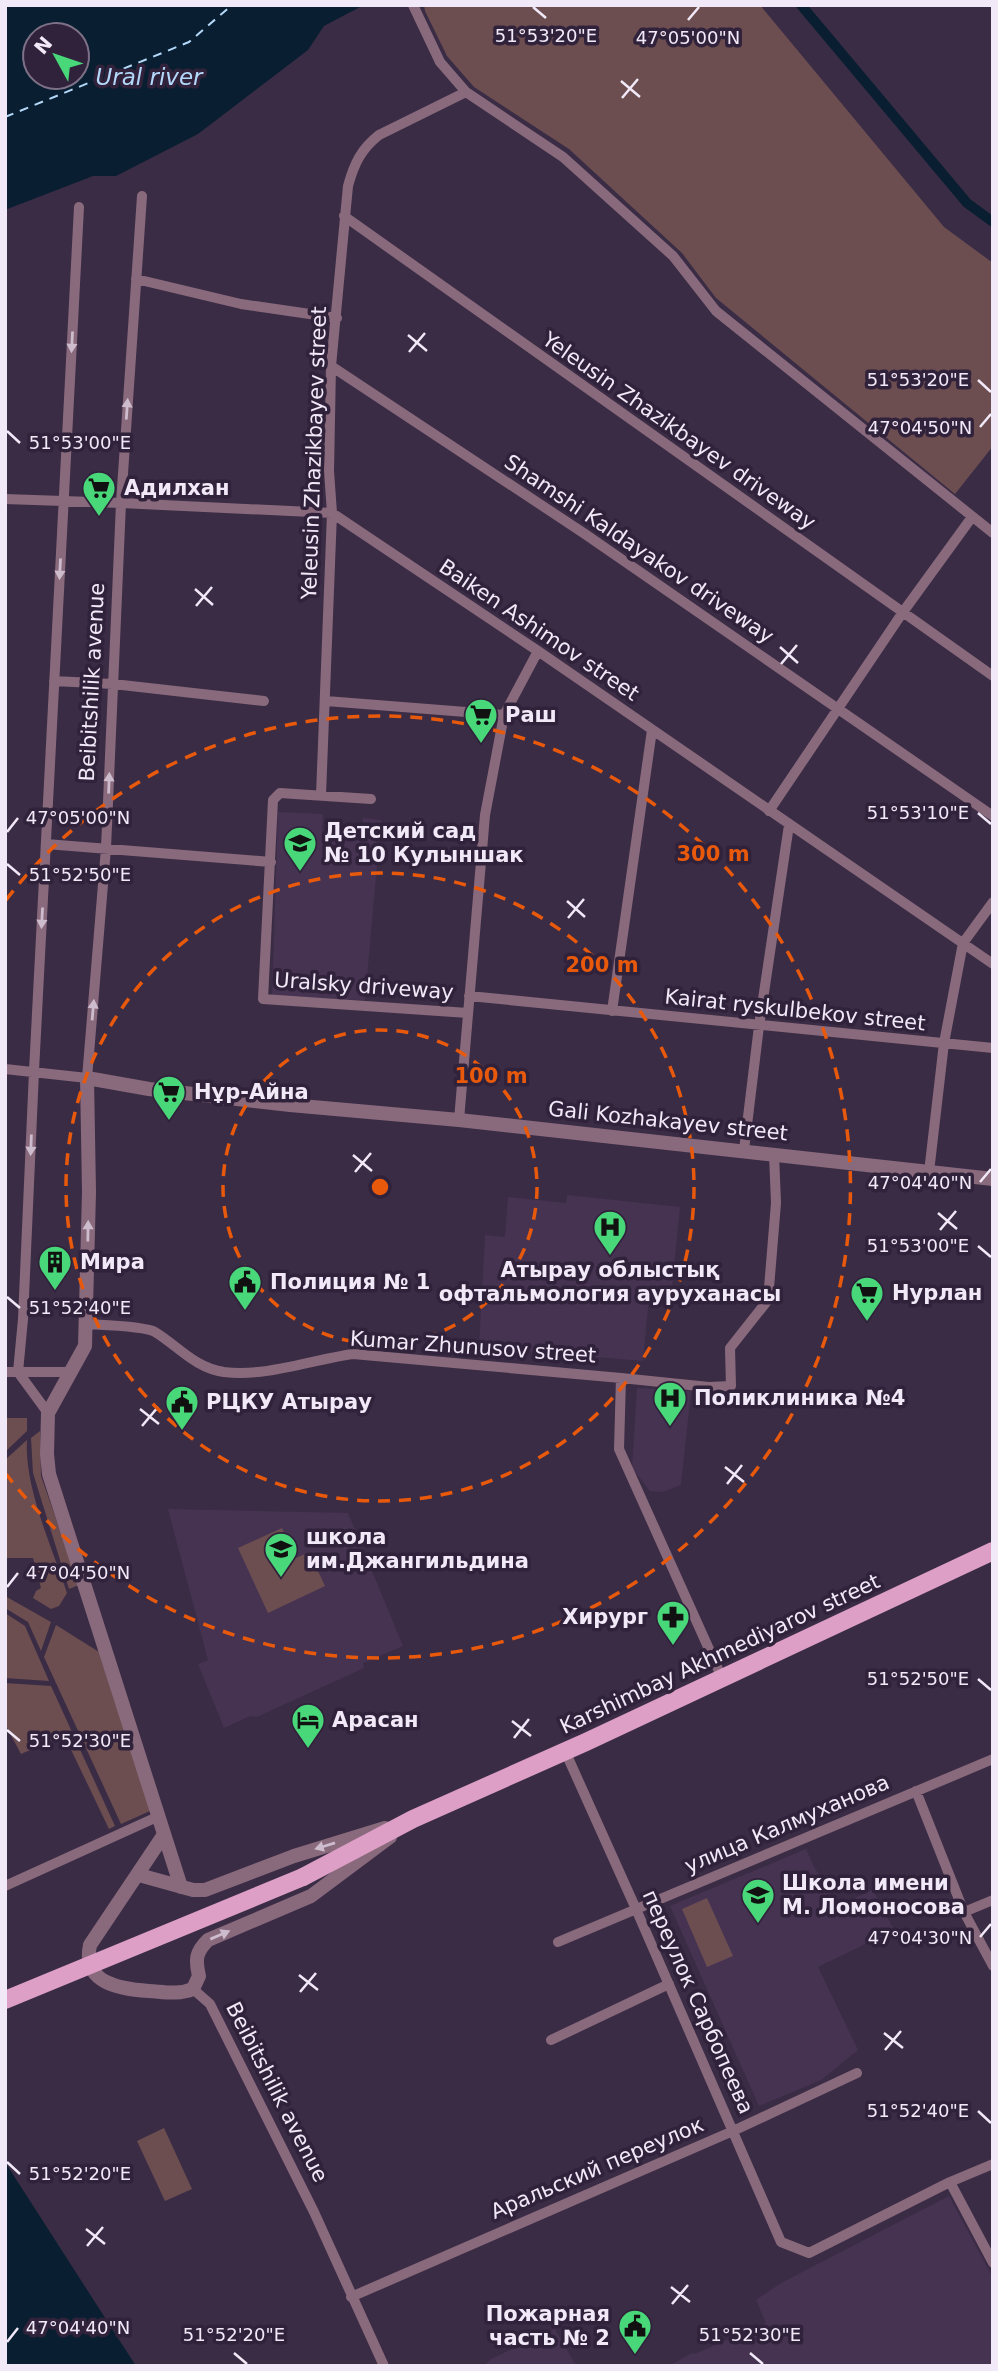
<svg xmlns="http://www.w3.org/2000/svg" width="998" height="2371" viewBox="0 0 998 2371" font-family="'DejaVu Sans',sans-serif">
<style>
.built{fill:#463352}
.green{fill:#6c4e50}
.water{fill:#091f31;fill-rule:evenodd}
.lines{fill:none;stroke-linecap:round;stroke-linejoin:round}
.canal{stroke:#091f31;stroke-width:10}
.ferry{stroke:#b4d8f9;stroke-width:2;stroke-dasharray:9 7;stroke-linecap:butt}
.minor{stroke:#896a7c;stroke-width:10}
.tertiary{stroke:#896a7c;stroke-width:14}
.primary{stroke:#dd9fc5;stroke-width:18}
.primary-bridge{stroke:#dd9fc5;stroke-width:18}
.oneway{fill:#cdbccd}
.ticks{fill:none;stroke:#f1e8f8;stroke-width:2.5}
.ring{fill:none;stroke:#e8590c;stroke-width:3.5;stroke-dasharray:12 9}
.labels{text-anchor:middle;dominant-baseline:central;stroke-width:7;stroke-linejoin:round;paint-order:stroke}
.street-label{font-size:21px;fill:#f1e8f8;stroke:#31223b}
.poi-label{font-size:21px;font-weight:bold;fill:#f1e8f8;stroke:#31223b;text-anchor:start}
.water-label{font-size:23px;font-style:italic;fill:#b4d8f9;stroke:#31223b}
.ticks-label{font-size:18px;text-anchor:middle;fill:#f1e8f8;stroke:#31223b;stroke-width:7;stroke-linejoin:round;paint-order:stroke}
.centre{fill:#e8590c;stroke:#31223b;stroke-width:3.5}
.ring-label{font-size:21px;text-anchor:middle;font-weight:bold;fill:#e8590c;stroke:#31223b;stroke-width:7;stroke-linejoin:round;paint-order:stroke}
</style>
<rect width="100%" height="100%" fill="#3b2c46"/>
<!-- built -->
<path class="built" d="M278 812 323 814 322 834 361 837 363 818 381 820 365 1000 272 997Z
M567 1195 680 1207 672 1288 650 1286 643 1361 479 1347 485 1235 505 1237 508 1197 566 1203Z
M637 1388 691 1391 681 1485 662 1492 650 1491 632 1468Z
M168 1509 348 1513 403 1646 363 1663 364 1668 257 1717 250 1716 224 1728 198 1664 208 1660Z
M806 1849 814 1867 838 1905 873 1890 894 1930 818 1967 858 2050 821 2080 759 2106 670 1906Z
M949 2196 993 2278V2366H669L692 2353 695 2354 766 2323 756 2300 781 2283Z
M555 2329 576 2366H484L491 2359Z"/>
<!-- green -->
<path class="green" d="M424 5H760L944 227 993 263V446L955 494 716 298 682 253 569 149 474 87 447 56 425 11Z
M5 1418H27V1431L5 1452Z
M40 1431 41 1476 79 1585 69 1589 33 1473 31 1438Z
M27 1440C24 1487 52 1547 67 1593L59 1606 51 1609 33 1598 36 1591 41 1588 33 1558H5V1460Z
M282 1528 296 1558 309 1552 325 1586 268 1613 238 1548Z
M5 1596 51 1622 41 1651 28 1622 5 1608Z
M5 1613 25 1626 49 1681 5 1678Z
M56 1625 99 1652 150 1811 121 1824 44 1657Z
M5 1683 51 1686 115 1826 109 1829 64 1735 21 1754 5 1724Z
M707 1898 733 1956 707 1967 682 1909Z
M164 2128 192 2189 165 2201 137 2141Z"/>
<!-- water -->
<path class="water" d="M5 5H364L324 26 308 50 198 134 116 176H93L5 210ZM35 35H77V77H35Z
M5 2162 136 2366H5Z"/>
<g class="lines">
<!-- canal -->
<path class="canal" d="M801 5 967 203 993 222"/>
<!-- ferry -->
<path class="ferry" d="M5 117 189 42 232 5"/>
<!-- minor -->
<path class="minor" d="M413 5 440 62 466 92 563 157 673 256 716 311 993 533
M344 216 993 676
M136 279 241 304 337 318
M331 366 585 534 993 816
M5 499 121 503 332 513 538 651 993 964
M54 681 113 684 264 701
M326 701 504 715
M321 795 332 513 329 471 331 366 348 186C354 164 361 149 379 135L466 92
M371 799 280 793 273 800 263 999 468 1013
M769 811 903 612 972 517
M46 844 271 862
M469 996 993 1048
M612 1011 652 730
M5 1069 87 1078 106 848 121 503 142 196
M459 1120 485 815 504 715 538 651
M744 1150 759 1026 789 825
M929 1172 944 1043 963 943 993 902
M85 1324C99 1325 145 1326 155 1332 178 1346 195 1368 224 1372 268 1377 310 1360 353 1354L621 1378
M5 1372H71
M48 1413 18 1372 23 1319 34 1071 79 207
M722 1678 619 1449 621 1378 709 1387 731 1386 730 1348 768 1300 776 1203 774 1154
M565 1751 636 1909 781 2242 809 2253 950 2182 993 2164
M916 1791 964 1912 993 1966
M5 1886 157 1817
M964 1912 993 1900
M558 1942 993 1759
M193 1989 210 2004 314 2212 384 2366
M551 2040 669 1984
M950 2182 993 2263
M351 2297 733 2131 857 2073"/>
<!-- tertiary -->
<path class="tertiary" d="M163 1836 90 1945C82 1983 119 1989 149 1991 165 1992 178 1995 193 1989L199 1976C195 1959 196 1952 208 1940L311 1896 390 1837
M139 1875 193 1890H205L294 1856 385 1828
M181 1887 49 1474 47 1454 48 1413 85 1346 89 1192 87 1078 149 1089 290 1105 459 1120 993 1179"/>
<!-- primary -->
<path class="primary" d="M303 1877 413 1819 586 1742 993 1551"/>
<!-- primary-bridge -->
<path class="primary-bridge" d="M5 2000 303 1877"/>
</g>
<!-- one-way arrows -->
<defs><path id="oneway-solid" d="M-6-.8H1V-3.2L6.5 0L1 3.2V.8H-6Z" transform="scale(1.75)"/></defs>
<g class="oneway">
<use href="#oneway-solid" transform="translate(72 342) rotate(93)"/>
<use href="#oneway-solid" transform="translate(127 409) rotate(-86)"/>
<use href="#oneway-solid" transform="translate(60 569) rotate(93)"/>
<use href="#oneway-solid" transform="translate(109 783) rotate(-88)"/>
<use href="#oneway-solid" transform="translate(42 918) rotate(93)"/>
<use href="#oneway-solid" transform="translate(93 1010) rotate(-85)"/>
<use href="#oneway-solid" transform="translate(31 1145) rotate(92)"/>
<use href="#oneway-solid" transform="translate(88 1231) rotate(-89)"/>
<use href="#oneway-solid" transform="translate(325 1846) rotate(163)"/>
<use href="#oneway-solid" transform="translate(220 1935) rotate(-23)"/>
</g>
<!-- ticks -->
<path class="ticks" d="M533 7 546 18M688 20 699 7M621 81 640 97M622 98 638 79M408 335 427 351M409 352 425 333M978 380 991 392M980 427 991 414M7 431 20 443M195 589 213 605M196 606 212 587M780 647 798 663M781 664 797 645M978 813 991 824M7 832 18 818M7 864 20 875M567 901 585 917M568 918 584 899M353 1155 372 1171M355 1172 371 1153M980 1182 991 1169M938 1213 957 1229M940 1230 956 1211M978 1246 991 1257M7 1297 20 1308M140 1409 159 1424M142 1426 158 1407M725 1467 744 1482M727 1484 742 1465M7 1587 18 1573M978 1679 991 1690M512 1721 531 1736M7 1730 20 1741M514 1738 529 1719M980 1937 991 1924M299 1975 318 1990M300 1992 316 1973M884 2033 903 2048M885 2050 901 2031M978 2111 991 2123M7 2162 20 2174M86 2229 105 2244M87 2246 103 2227M671 2287 690 2302M672 2304 688 2285M7 2342 18 2328M234 2353 247 2364M750 2353 763 2364"/>
<!-- distance rings -->
<g class="ring">
<circle cx="380" cy="1187" r="157"/>
<circle cx="380" cy="1187" r="314"/>
<path d="M6 900A471 471 0 1 1 6 1474"/>
</g>
<!-- icons -->
<defs>
<symbol id="supermarket-pin" viewBox="-11 -11 22 30"><path d="M0 17L-7.5 6A9.5 9.5 0 1 1 7.5 6Z" fill="#48d779" stroke="#31223b"/><path d="M-6-5.5h2.5l.6 2H6L4.5 2H-2.5L-4.4-4H-6ZM-1.5 3.2a1.3 1.3 0 1 0 .1 0ZM3 3.2a1.3 1.3 0 1 0 .1 0Z" fill="#111"/></symbol>
<symbol id="school-pin" viewBox="-11 -11 22 30"><path d="M0 17L-7.5 6A9.5 9.5 0 1 1 7.5 6Z" fill="#48d779" stroke="#31223b"/><path d="M0-5L7-2L0 1L-7-2ZM-4 1L0 2.5L4 1V4Q0 6-4 4Z" fill="#111"/></symbol>
<symbol id="hospital-pin" viewBox="-11 -11 22 30"><path d="M0 17L-7.5 6A9.5 9.5 0 1 1 7.5 6Z" fill="#48d779" stroke="#31223b"/><path d="M-5-5h3v3.5h4V-5h3V5h-3V1.5h-4V5h-3Z" fill="#111"/></symbol>
<symbol id="building-pin" viewBox="-11 -11 22 30"><path d="M0 17L-7.5 6A9.5 9.5 0 1 1 7.5 6Z" fill="#48d779" stroke="#31223b"/><path d="M-4-6H4V6H1V3H-1V6H-4ZM-2.5-4.3h1.7v1.8h-1.7ZM.8-4.3h1.7v1.8H.8ZM-2.5-1h1.7V.8h-1.7ZM.8-1h1.7V.8H.8Z" fill="#111"/></symbol>
<symbol id="civic-pin" viewBox="-11 -11 22 30"><path d="M0 17L-7.5 6A9.5 9.5 0 1 1 7.5 6Z" fill="#48d779" stroke="#31223b"/><path d="M-.6-6.5H3V-4.5H.6V-3L4-1V1h2V6H-6V1h2V-1L-.6-3ZM-1.2 2.5V6h2.4V2.5Z" fill="#111"/></symbol>
<symbol id="pharmacy-pin" viewBox="-11 -11 22 30"><path d="M0 17L-7.5 6A9.5 9.5 0 1 1 7.5 6Z" fill="#48d779" stroke="#31223b"/><path d="M-2-6h4v4h4v4h-4v4h-4v-4h-4v-4h4Z" fill="#111"/></symbol>
<symbol id="hotel-pin" viewBox="-11 -11 22 30"><path d="M0 17L-7.5 6A9.5 9.5 0 1 1 7.5 6Z" fill="#48d779" stroke="#31223b"/><path d="M-6-4.5h1.5V1H6V5H4.5V3h-9V5H-6ZM-4 0a1.8 1.8 0 1 1 3.6 0ZM.5 0V-2.5h3Q6-2.5 6 0Z" fill="#111"/></symbol>
</defs>
<g fill-rule="evenodd">
<use href="#supermarket-pin" x="80" y="469" width="38" height="52"/>
<use href="#supermarket-pin" x="462" y="696" width="38" height="52"/>
<use href="#school-pin" x="281" y="824" width="38" height="52"/>
<use href="#supermarket-pin" x="150" y="1073" width="38" height="52"/>
<use href="#hospital-pin" x="591" y="1208" width="38" height="52"/>
<use href="#building-pin" x="36" y="1243" width="38" height="52"/>
<use href="#civic-pin" x="226" y="1263" width="38" height="52"/>
<use href="#supermarket-pin" x="848" y="1274" width="38" height="52"/>
<use href="#hospital-pin" x="651" y="1379" width="38" height="52"/>
<use href="#civic-pin" x="163" y="1383" width="38" height="52"/>
<use href="#school-pin" x="262" y="1530" width="38" height="52"/>
<use href="#pharmacy-pin" x="654" y="1598" width="38" height="52"/>
<use href="#hotel-pin" x="289" y="1701" width="38" height="52"/>
<use href="#school-pin" x="739" y="1876" width="38" height="52"/>
<use href="#civic-pin" x="616" y="2307" width="38" height="52"/>
</g>
<g class="labels">
<!-- street labels -->
<g class="street-label">
<text transform="translate(679 431) rotate(35)">Yeleusin Zhazikbayev driveway</text>
<text transform="translate(314 453) rotate(-88)">Yeleusin Zhazikbayev street</text>
<text transform="translate(639 549) rotate(34)">Shamshi Kaldayakov driveway</text>
<text transform="translate(539 630) rotate(34)">Baiken Ashimov street</text>
<text transform="translate(92 682) rotate(-87)">Beibitshilik avenue</text>
<text transform="translate(364 986) rotate(4)">Uralsky driveway</text>
<text transform="translate(795 1010) rotate(6)">Kairat ryskulbekov street</text>
<text transform="translate(668 1121) rotate(6)">Gali Kozhakayev street</text>
<text transform="translate(473 1347) rotate(4)">Kumar Zhunusov street</text>
<text transform="translate(720 1654) rotate(-25)">Karshimbay Akhmediyarov street</text>
<text transform="translate(787 1824) rotate(-23)">улица Калмуханова</text>
<text transform="translate(698 2002) rotate(66)">переулок Сарбопеева</text>
<text transform="translate(277 2092) rotate(63)">Beibitshilik avenue</text>
<text transform="translate(597 2168) rotate(-23)">Аральский переулок</text>
</g>
<!-- poi labels -->
<g class="poi-label">
<text x="124" y="488">Адилхан</text>
<text x="505" y="715">Раш</text>
<text x="324" y="831">Детский сад<tspan x="324" dy="24">№ 10 Кулыншак</tspan></text>
<text x="194" y="1092">Нұр-Айна</text>
<text x="80" y="1262">Мира</text>
<text x="610" y="1270" text-anchor="middle">Атырау облыстық<tspan x="610" dy="24">офтальмология ауруханасы</tspan></text>
<text x="270" y="1282">Полиция № 1</text>
<text x="892" y="1293">Нурлан</text>
<text x="694" y="1398">Поликлиника №4</text>
<text x="206" y="1402">РЦКУ Атырау</text>
<text x="306" y="1537">школа<tspan x="306" dy="24">им.Джангильдина</tspan></text>
<text x="648" y="1617" text-anchor="end">Хирург</text>
<text x="332" y="1720">Арасан</text>
<text x="782" y="1883">Школа имени<tspan x="782" dy="24">М. Ломоносова</tspan></text>
<text x="610" y="2314" text-anchor="end">Пожарная<tspan x="610" dy="24">часть № 2</tspan></text>
</g>
<!-- water labels -->
<g class="water-label">
<text x="149" y="77">Ural river</text>
</g>
</g>
<g class="ticks-label">
<text x="546" y="42">51°53'20"E</text>
<text x="688" y="44">47°05'00"N</text>
<text x="918" y="386">51°53'20"E</text>
<text x="920" y="434">47°04'50"N</text>
<text x="80" y="449">51°53'00"E</text>
<text x="918" y="819">51°53'10"E</text>
<text x="78" y="824">47°05'00"N</text>
<text x="80" y="881">51°52'50"E</text>
<text x="920" y="1189">47°04'40"N</text>
<text x="918" y="1252">51°53'00"E</text>
<text x="80" y="1314">51°52'40"E</text>
<text x="78" y="1579">47°04'50"N</text>
<text x="918" y="1685">51°52'50"E</text>
<text x="80" y="1747">51°52'30"E</text>
<text x="920" y="1944">47°04'30"N</text>
<text x="918" y="2117">51°52'40"E</text>
<text x="80" y="2180">51°52'20"E</text>
<text x="78" y="2334">47°04'40"N</text>
<text x="234" y="2341">51°52'20"E</text>
<text x="750" y="2341">51°52'30"E</text>
</g>
<circle cx="380" cy="1187" r="10" class="centre"/>
<g class="ring-label">
<text x="713" y="861">300 m</text>
<text x="602" y="972">200 m</text>
<text x="491" y="1083">100 m</text>
</g>
<!-- border -->
<rect width="998" height="2371" fill="none" stroke="#f1e8f8" stroke-width="14"/>
<!-- north arrow -->
<g transform="translate(56 56) rotate(310)"><circle r="33" fill="#31223b" stroke="#7e7187" stroke-width="2"/>
<path d="M0-5L12 26L0 18L-12 26Z" fill="#48d779"/>
<text y="-10" font-size="19" font-weight="bold" text-anchor="middle" fill="#f1e8f8">N</text>
</g>
</svg>
